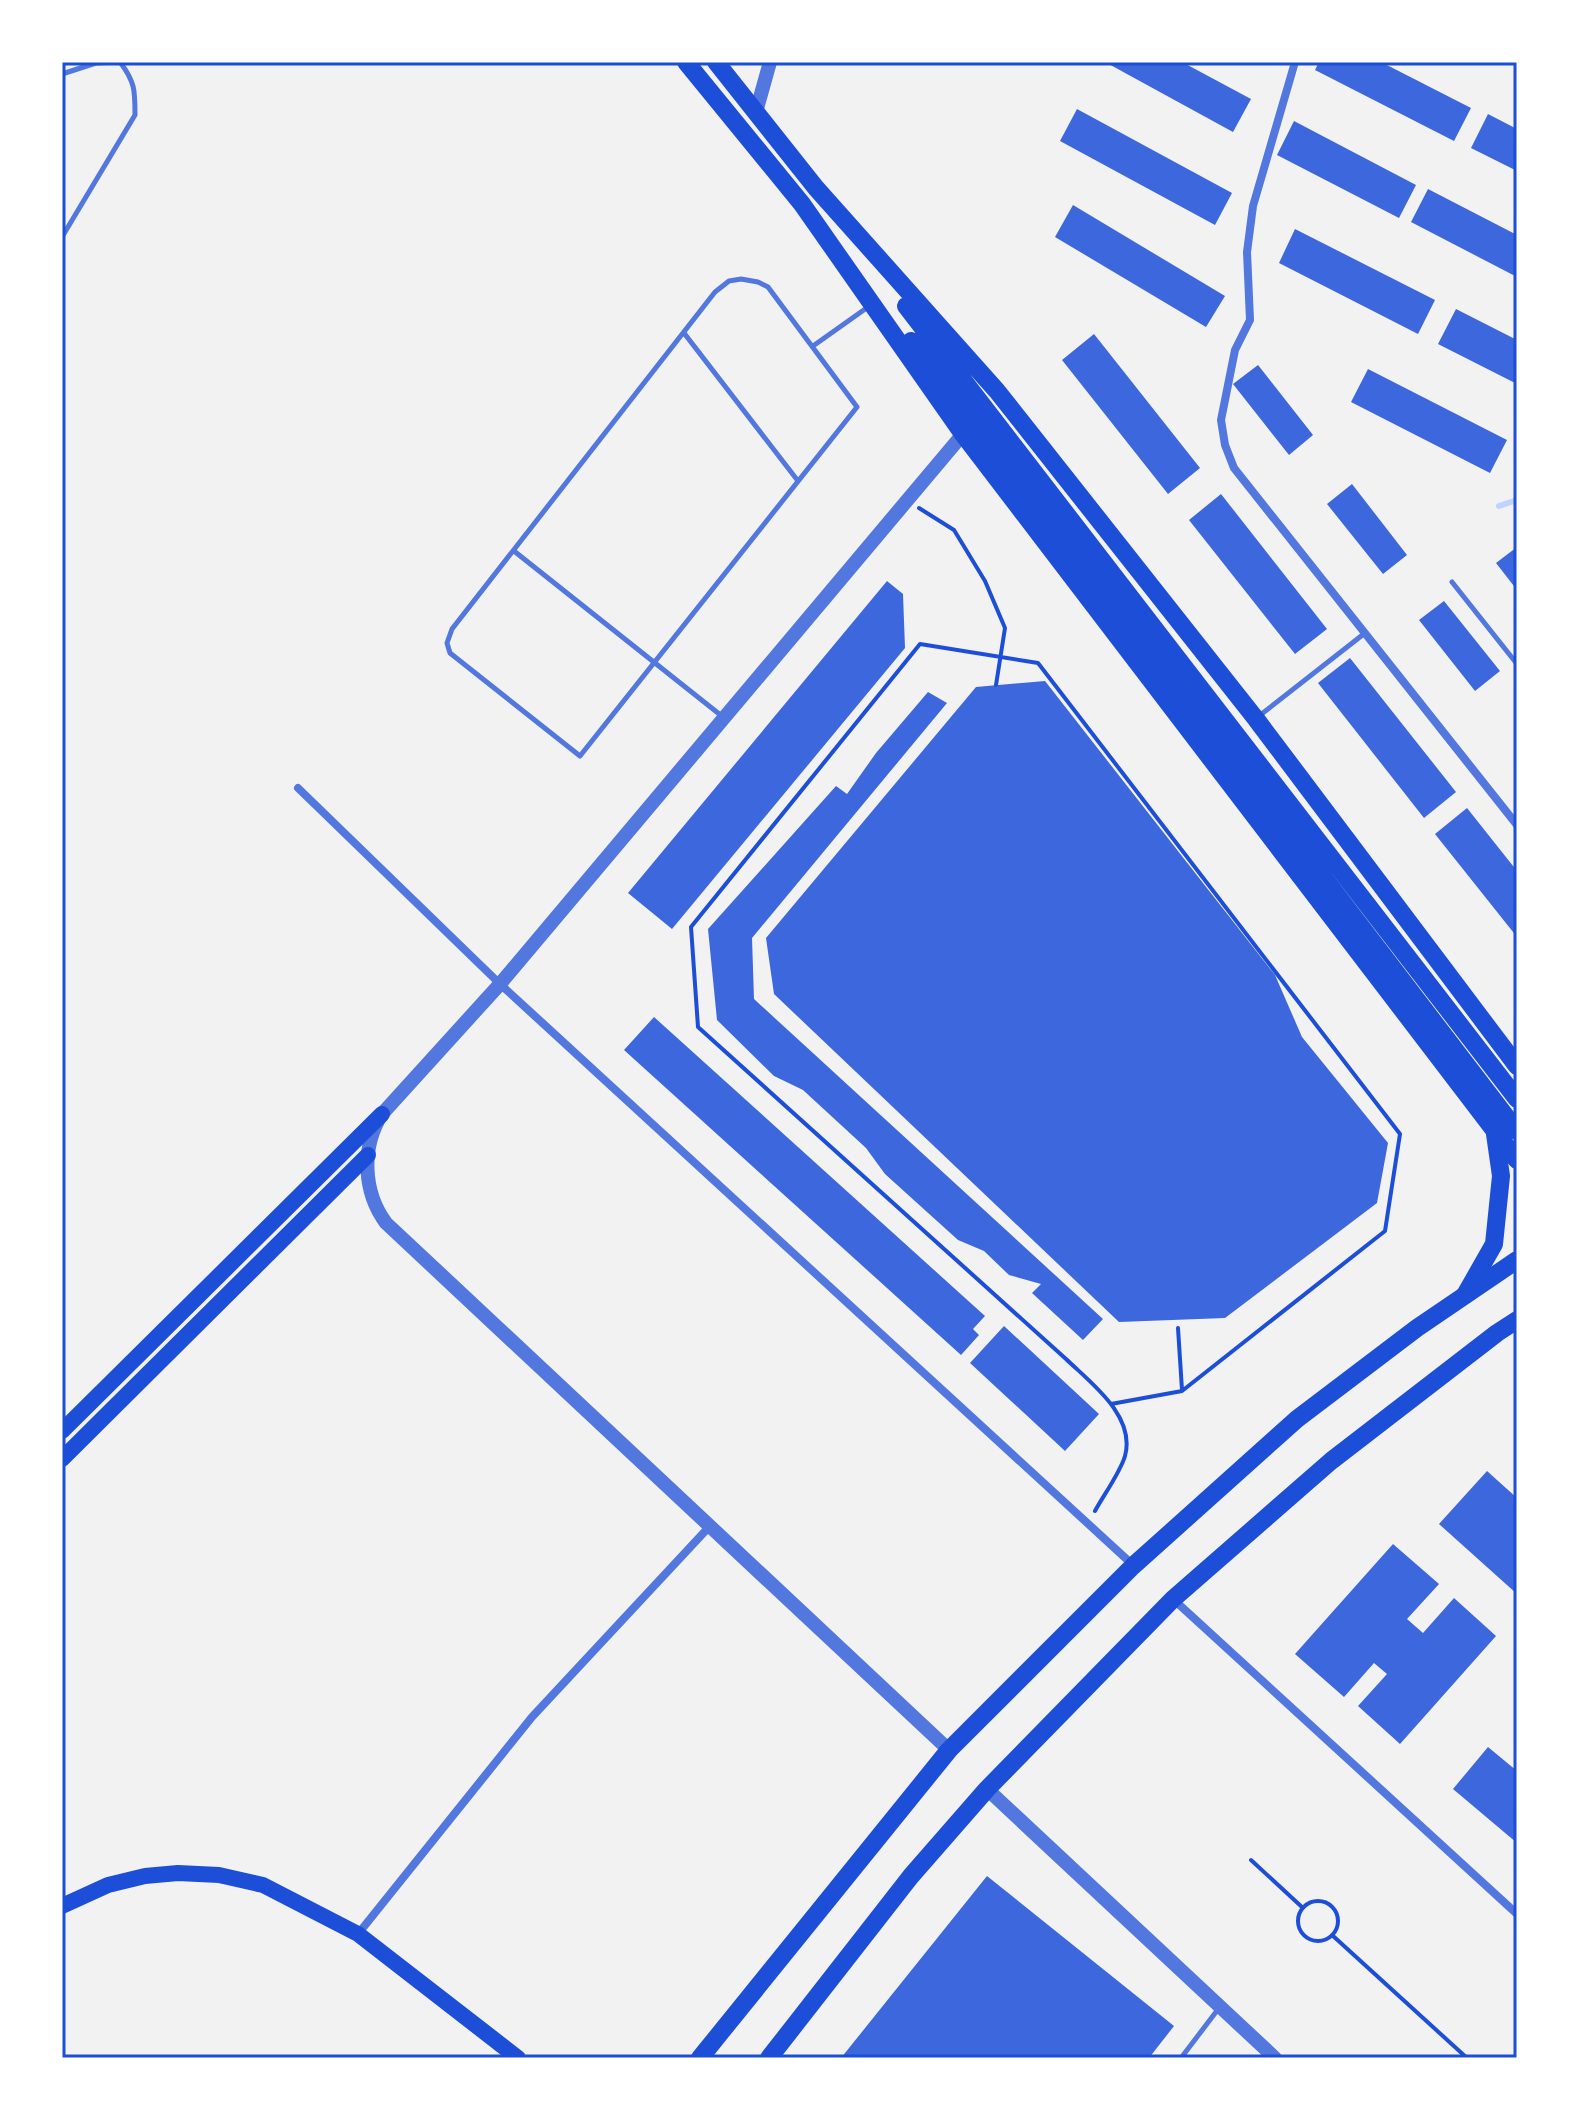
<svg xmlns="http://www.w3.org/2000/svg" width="1579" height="2120" viewBox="0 0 1579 2120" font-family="'Public Sans',sans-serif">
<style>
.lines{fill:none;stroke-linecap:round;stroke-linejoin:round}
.stream{stroke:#bfd3fe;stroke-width:6}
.building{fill:#3d67dc}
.path{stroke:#1d4ed8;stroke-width:4}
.service{stroke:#5277de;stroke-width:5}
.minor{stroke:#5277de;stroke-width:8}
.tertiary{stroke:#5277de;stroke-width:14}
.secondary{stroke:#1d4ed8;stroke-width:16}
.primary{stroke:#1d4ed8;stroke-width:18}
.trunk{stroke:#1d4ed8;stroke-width:18}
.neatline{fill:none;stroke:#1d4ed8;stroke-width:3}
</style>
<rect width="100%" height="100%" fill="#f2f2f2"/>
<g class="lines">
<!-- stream -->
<path class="stream" d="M1499 506 1517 500"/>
</g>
<!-- building -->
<path class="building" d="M1105 62H1182L1251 99 1233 132Z
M1319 62H1381L1471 108 1454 141 1315 70Z
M1077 109 1232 193 1215 225 1060 141Z
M1488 114 1517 129V171L1471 148Z
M1294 121 1416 185 1399 218 1277 155Z
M1428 189 1517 235V277L1411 222Z
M1073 205 1225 296 1206 327 1055 237Z
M1295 229 1435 300 1418 334 1279 263Z
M1456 309 1517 340V384L1438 344Z
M1094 334 1200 468 1168 494 1062 360Z
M1258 365 1313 435 1289 455 1233 384Z
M1368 369 1507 440 1490 473 1351 402Z
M1352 484 1407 555 1383 574 1327 504Z
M1221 494 1327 629 1295 654 1189 520Z
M1517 547V590L1496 563Z
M887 581 903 594 905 648 672 929 628 893Z
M1444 601 1500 671 1475 691 1419 620Z
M1350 658 1456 792 1424 818 1318 683Z
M1045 681 1275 975 1302 1037 1388 1143 1377 1203 1225 1318 1119 1322 774 994 766 938 976 687Z
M928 692 947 703 752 938 754 999 1103 1319 1083 1340 1032 1293 1041 1284 1009 1275 984 1251 958 1240 885 1174 866 1148 803 1090 774 1076 717 1020 708 929 836 786 847 794 876 753Z
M1467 808 1517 871V937L1435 834Z
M654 1017 985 1316 973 1329 979 1335 961 1355 624 1050Z
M1004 1326 1099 1414 1065 1451 970 1363Z
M1487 1471 1517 1498V1594L1439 1524Z
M1393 1544 1439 1584 1407 1619 1423 1633 1454 1598 1496 1636 1400 1744 1358 1706 1387 1674 1374 1663 1344 1697 1295 1654Z
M1488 1747 1517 1771V1843L1453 1789Z
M987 1876 1174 2026 1149 2058H841Z"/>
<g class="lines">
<!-- path -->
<path class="path" d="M919 508 954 530 985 581 1005 628 996 685
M1178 1328 1182 1390
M1095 1511C1103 1496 1120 1473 1125 1456 1136 1416 1091 1383 1066 1359L698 1027 691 927 920 644 1038 663 1400 1134 1385 1231 1182 1391 1111 1404
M1251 1860 1303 1908
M1298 1921a20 20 0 1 1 40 0a20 20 0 1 1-40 0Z
M1332 1935 1467 2058"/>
<!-- service -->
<path class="service" d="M62 74 96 63 120 62C135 82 135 90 135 115L62 237
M741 279 758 282 768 287 857 407 580 756 450 653 447 643 452 629 715 292 729 281Z
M684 333 798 481
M813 346 868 307
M514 551 723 717
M1452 582 1517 664
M1259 716 1365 633
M1181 2058 1219 2008"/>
<!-- minor -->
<path class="minor" d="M1295 62 1253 206 1247 252 1250 320 1235 350 1221 420 1225 445 1234 468 1517 825
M298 788 500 984 1133 1565
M1173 1599 1517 1914
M358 1934 532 1717 709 1527"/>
<!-- tertiary -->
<path class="tertiary" d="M756 112 770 62
M949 1750 386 1223C363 1192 361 1147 382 1114L500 984 963 434
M987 1789 1275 2058"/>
<!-- secondary -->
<path class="secondary" d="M62 1431 382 1114
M62 1459 368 1155
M62 1906 108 1885 145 1876 178 1873 219 1875 263 1885 358 1934 518 2058"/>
<!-- primary -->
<path class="primary" d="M686 62 802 204 963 434 1517 1160
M716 62 816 188 997 391 1256 719 1517 1066
M906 306 1517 1099
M911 341 998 451 1517 1131
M1465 1295 1494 1244 1501 1176 1495 1134"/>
<!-- trunk -->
<path class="trunk" d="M700 2058 949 1750 1133 1566 1297 1419 1417 1328 1517 1260
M769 2058 911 1876 987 1789 1173 1599 1331 1461 1497 1333 1517 1320"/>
</g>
<!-- border -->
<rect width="1579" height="2120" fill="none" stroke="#ffffff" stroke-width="128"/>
<rect x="64" y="64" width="1451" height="1992" class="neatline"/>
</svg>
